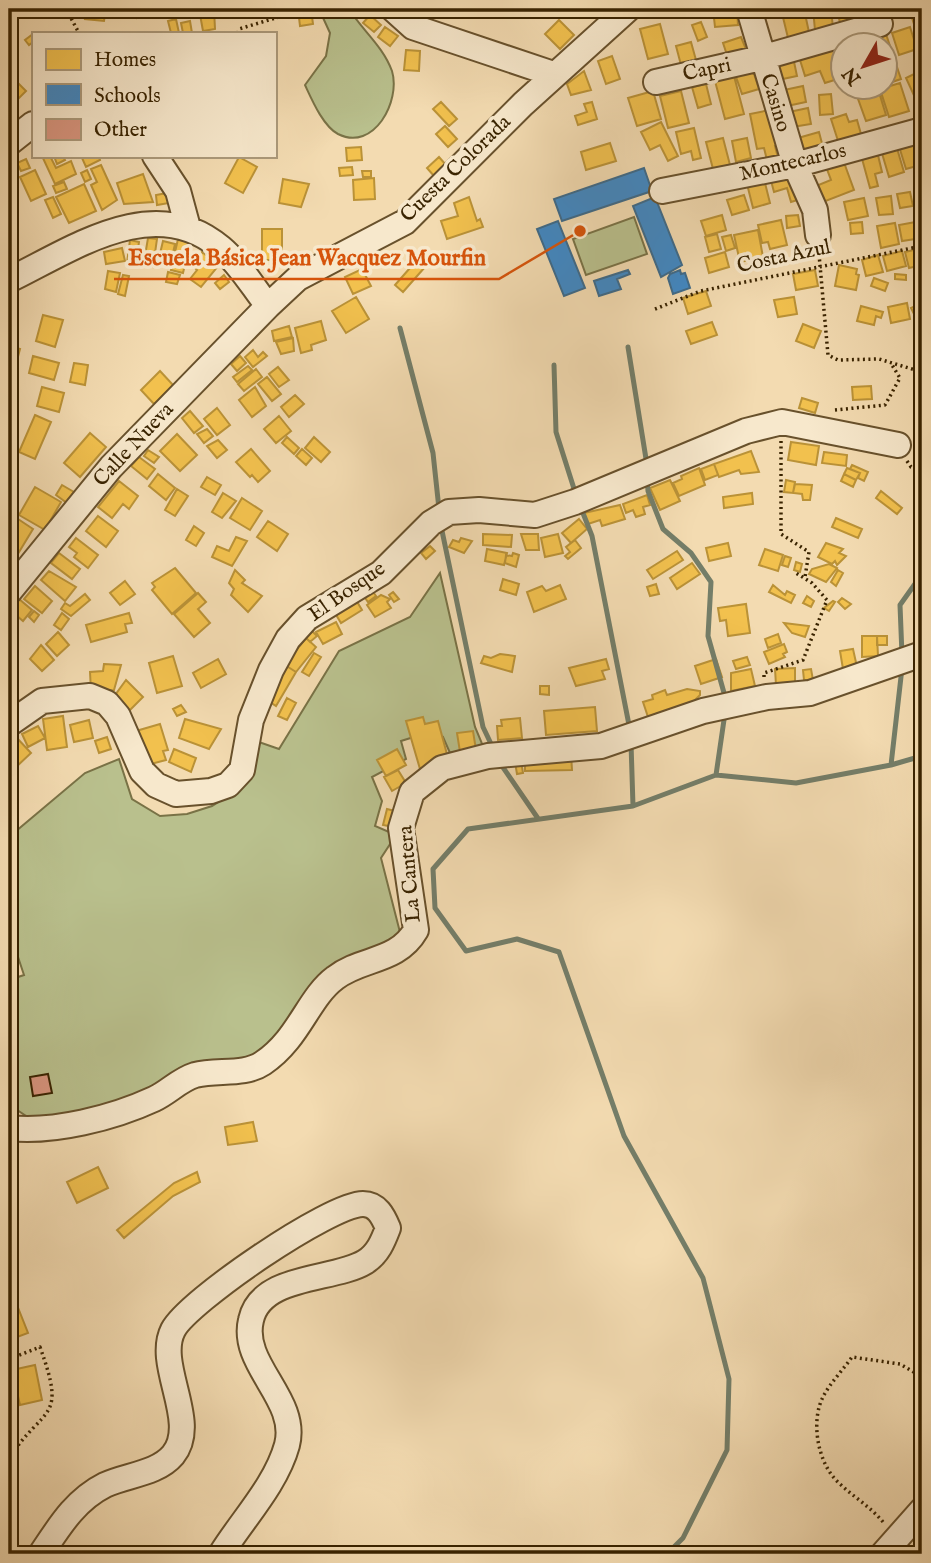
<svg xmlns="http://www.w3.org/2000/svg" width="931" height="1563" viewBox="0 0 931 1563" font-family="'IM FELL English',serif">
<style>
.green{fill:#b9c08d;stroke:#797246;stroke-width:2}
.homes{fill:#f2c14e;stroke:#ba9237;stroke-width:2}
.schools{fill:#3f88c5;stroke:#3d6a8a;stroke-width:2}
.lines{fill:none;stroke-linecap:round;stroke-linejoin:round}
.stream{stroke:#747e69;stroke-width:5}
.building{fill:#d8957f;stroke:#392300;stroke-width:2}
.minor-casing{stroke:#68512c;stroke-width:28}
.path{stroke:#392300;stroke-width:3.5;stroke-dasharray:2 3.5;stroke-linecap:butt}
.minor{stroke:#f7e8cc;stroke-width:24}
.labels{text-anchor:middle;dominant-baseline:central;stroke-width:7;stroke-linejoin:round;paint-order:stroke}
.street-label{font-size:21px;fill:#392300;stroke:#f7e8cc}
.leader{fill:none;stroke:#d6540b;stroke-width:2.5}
.callout-dot{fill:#d6540b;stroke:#f7e8cc;stroke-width:2.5}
.callout-label{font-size:23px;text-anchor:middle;font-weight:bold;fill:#d6540b;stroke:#f7e8cc;stroke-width:7;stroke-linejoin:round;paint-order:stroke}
</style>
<rect width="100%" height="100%" fill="#f3dbb1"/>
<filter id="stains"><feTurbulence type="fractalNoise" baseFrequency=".00286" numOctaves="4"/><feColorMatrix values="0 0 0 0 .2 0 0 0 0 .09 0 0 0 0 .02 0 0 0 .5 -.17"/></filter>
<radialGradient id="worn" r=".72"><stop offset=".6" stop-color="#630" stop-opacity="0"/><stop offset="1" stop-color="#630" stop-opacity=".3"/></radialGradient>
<!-- green -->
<path class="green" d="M319 9H349C362 30 383 46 392 71 401 101 374 152 338 134 323 126 312 100 305 85L326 56 330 33Z
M634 217 647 254 586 275 573 239Z
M440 573 475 727 483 746 450 753 443 737 435 739 430 732 401 741 406 759 372 777 382 801 375 826 396 835 381 858 403 944 369 965 321 973 280 1056 193 1076 41 1126 17 1110 9 1108V980L24 975 16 951 9 948V837L85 773 119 759 132 799 160 816 187 814 212 806 234 792 256 741 279 749 339 651 410 617Z"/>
<!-- homes -->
<path class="homes" d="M87 9H106L104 21 85 19Z
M130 9 137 10 136 18 128 16Z
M199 9H214L215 29 203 31Z
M246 9H271V10L249 17Z
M298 9H311L313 24 300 26Z
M572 9H592L580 18Z
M713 9H737L738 25 715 27Z
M781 9H804L810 37 789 42Z
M813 9H831L833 28 815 30Z
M837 9H847L849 21 840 23Z
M857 9H877L878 15 860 19Z
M922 12V38L919 39 911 15Z
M370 15 381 25 374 32 363 23Z
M176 19 179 33H171L168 21Z
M559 20 574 35 560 49 545 34Z
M190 21 192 33H183L181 23Z
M701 22 707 37 698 41 692 25Z
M660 24 668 54 648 59 640 29Z
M385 27 398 36 390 46 378 37Z
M910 27 917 49 899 55 892 33Z
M884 28 901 79 886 84V46H868L864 35Z
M33 34V42L29 45 25 40Z
M741 37 748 54 729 61 723 43Z
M691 42 696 60 681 65 676 46Z
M834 43 844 77 825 83 820 71 805 76 800 60 819 54Z
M406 50 420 51 419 71 404 70Z
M612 56 620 79 606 84 598 61Z
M793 57 797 76 778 80 774 60Z
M752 68 759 89 742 94 735 74Z
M922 70V100L917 102 906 78Z
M584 71 591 90 571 95 567 84Z
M734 76 744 114 725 119 715 81Z
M14 79 26 91 11 106 9 85Z
M900 83 909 111 889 117 880 89Z
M706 84 711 104 698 108 692 87Z
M803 86 806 102 787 106 784 90Z
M878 89 886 115 866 121 857 96Z
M653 91 661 119 637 126 628 98Z
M681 91 689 123 668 128 660 96Z
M831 94 833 114 820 115 819 95Z
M441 102 457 119 449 126 433 109Z
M592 102 597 119 578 125 575 116 587 112 584 104Z
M808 108 811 124 792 127 789 112Z
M775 109 783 144 775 146 778 158 767 160 764 148 757 149 750 114Z
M846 114 849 122 857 120 863 141 840 147 831 119Z
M661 122 678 156 668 161 660 145 650 150 641 132Z
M445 126 457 139 448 147 436 134Z
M694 128 701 158 693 160 691 151 681 154 676 132Z
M819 132 824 151 803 157 798 138Z
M922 135V173L920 165 906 169 898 143Z
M723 138 730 165 713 169 706 142Z
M747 138 751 158 736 162 732 141Z
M610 143 616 161 586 170 581 152Z
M896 145 904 172 889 177 881 150Z
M361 147 362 160 347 161 346 148Z
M877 151 882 172 875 174 878 186 870 188 861 155Z
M42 156H50L56 168 71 161 76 174 55 184Z
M54 156H63L65 160 57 164Z
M86 156H99L100 160 86 167 82 158Z
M239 157 257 167 243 193 225 183Z
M439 157 446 165 434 176 427 168Z
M842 157 854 190 823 202 816 186 831 180 825 164Z
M26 159 30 168 21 171 17 163Z
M101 165 117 200 102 210 91 185 97 182 91 169Z
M352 167 353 175 340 176 339 168Z
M795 169 804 198 791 202 787 188 774 192 770 177Z
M35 170 46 194 31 201 20 177Z
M87 170 91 179 85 182 81 173Z
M362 171H371V177H363Z
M143 174 153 202 124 204 117 183Z
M374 178 375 199 354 200 353 180Z
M283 179 309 184 301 207 279 203Z
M764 179 770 203 753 208 747 184Z
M64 182 67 189 56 193 53 186Z
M84 184 96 211 69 223 56 197Z
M910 192 913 206 900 208 897 194Z
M167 193 169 203 157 205 156 195Z
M744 195 749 210 732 215 727 200Z
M922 195V220L919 221 914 197Z
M891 196 893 214 879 215 876 198Z
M53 197 61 214 53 218 45 200Z
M469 197 477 221 480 219 483 227 447 239 441 221 458 216 454 203Z
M864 198 868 216 848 220 844 202Z
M722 215 726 230 706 236 701 221Z
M798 215 800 226 787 228 786 216Z
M781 220 787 245 770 249 768 242 762 243 758 225Z
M921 221 922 238 902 241 899 225Z
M862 222 863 233 851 234 850 223Z
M895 223 899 244 881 248 877 226Z
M262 229H282V260H262Z
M758 230 763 257 740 262 734 235Z
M717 234 721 249 709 252 705 237Z
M731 235 735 248 726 251 722 237Z
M148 238 157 239 153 267 127 263 130 240 139 242 138 249 146 250Z
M178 239 190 243 183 273 171 270Z
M163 241 175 244 170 266 158 262Z
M122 248 125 261 106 264 104 252Z
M922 248V265L909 268 905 252Z
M902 251 906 266 887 271 883 256Z
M202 252 219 265 201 287 190 279 197 270 192 265Z
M725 252 729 267 709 273 705 258Z
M878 255 883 272 866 276 862 260Z
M417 260 425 267 403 292 395 285Z
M839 265 857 269 856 274 859 275 856 290 835 286Z
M362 269 371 286 353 294 345 277Z
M815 270 818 286 796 290 793 274Z
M108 271 120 273 116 292 105 289Z
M168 272 180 275 177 284 166 282Z
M895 274 906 275V280L895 279Z
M123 275 129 276 125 296 118 294Z
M224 275 229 282 220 289 215 283Z
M874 278 888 283 885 291 871 286Z
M706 291 711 306 688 314 683 298Z
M356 297 369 319 346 333 332 311Z
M794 297 797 314 778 317 774 300Z
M907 303 910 319 891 323 888 307Z
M922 303V320L918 322 911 308Z
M861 306 883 312 881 318 876 316 874 325 857 321Z
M43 315 63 320 55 347 36 341Z
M321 321 326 340 311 345 312 350 301 353 295 328Z
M712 322 717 335 691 344 686 331Z
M803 324 821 331 814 348 796 341Z
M289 326 292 337 274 341 272 331Z
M293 338 294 351 281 354 276 342Z
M9 346 20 349 15 368 9 367Z
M253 350 258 357 263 352 267 356 253 367 245 357Z
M33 356 59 363 54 380 29 373Z
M240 356 246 363 237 371 231 364Z
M74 363 88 365 85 385 70 382Z
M248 366 252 370 237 382 233 377Z
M278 367 289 380 279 387 269 374Z
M256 369 262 377 244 391 238 384Z
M160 371 173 385 154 404 141 390Z
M267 377 281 394 272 401 258 384Z
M871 386 872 399 853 400 852 387Z
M42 387 64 393 59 412 37 406Z
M255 387 266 406 252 417 239 400Z
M295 395 304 404 289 417 281 407Z
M802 398 818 403 815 413 799 408Z
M217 408 230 425 217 435 204 419Z
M190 411 203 426 194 433 182 418Z
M35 415 51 422 35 459 19 452Z
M279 416 291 431 276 443 264 429Z
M207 429 213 436 204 443 197 434Z
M90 433 106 447 80 477 64 463Z
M177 434 197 455 180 471 160 451Z
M287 437 299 448 294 454 282 443Z
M314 437 330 452 321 462 305 448Z
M218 440 227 450 217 458 207 446Z
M791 442 819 446 816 465 788 460Z
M251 449 270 471 258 482 252 475 250 477 236 462Z
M302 449 312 458 306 465 296 456Z
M148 450 159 457 154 463 144 456Z
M751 451 759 472 741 474 739 470 719 477 714 464Z
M824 452 847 455 846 466 822 463Z
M139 457 155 469 147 479 131 466Z
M714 464 718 475 705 480 701 469Z
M852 465 868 472 864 481 858 478 860 473 850 469Z
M699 468 705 485 679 496 673 483 682 479 681 476Z
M847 468 860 473 856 480 844 474Z
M158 474 175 488 166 500 149 486Z
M844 474 856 480 853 487 841 481Z
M207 477 221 485 215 495 201 487Z
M670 480 680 501 660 510 650 488Z
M786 480 795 482 793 493 784 492Z
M119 481 138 496 129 509 123 504 112 518 98 507Z
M795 484 812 485 810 500H803L802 494 793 493Z
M62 485 74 492 67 503 56 495Z
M35 487 61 502 45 530 19 515Z
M177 489 188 496 175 516 165 510Z
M881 491 902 508 897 514 876 498Z
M223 493 236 501 222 518 212 512Z
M752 493 753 504 724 508 723 497Z
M647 495 650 505 643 507 645 514 636 517 633 510 626 513 623 504Z
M242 498 262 511 250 530 230 518Z
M620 505 625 519 602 526 600 520 588 524 584 513Z
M98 516 118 531 106 547 86 531Z
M15 517 33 529 16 557 9 552V528Z
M836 518 862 529 858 538 832 527Z
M579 519 587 529 571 543 562 533Z
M268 521 288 534 277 551 257 537Z
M194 526 204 533 196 546 186 540Z
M483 534 512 535 511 547 483 545Z
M521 534H538L539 550H526Z
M558 534 563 553 545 557 541 538Z
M236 537 247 541 232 566 212 557 217 546 229 551Z
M76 538 98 555 88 568 74 557 77 553 69 547Z
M461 538 472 541 464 553 449 547 453 540 459 542Z
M575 540 581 548 568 559 565 556 570 552 566 547Z
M728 543 731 556 709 561 706 548Z
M826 543 843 549 839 553 846 556 837 565 835 561 832 564 818 557Z
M430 546 435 551 426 559 421 553Z
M487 549 507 553 504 565 485 561Z
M765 549 783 555 778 571 759 565Z
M677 551 683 560 653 579 647 570Z
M59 553 80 569 72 579 51 563Z
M513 553 519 555 516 567 505 563 506 555 512 556Z
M785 556 791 558 788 567 782 565Z
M796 562 802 564 800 572 794 570Z
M692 563 700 574 677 589 670 578Z
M829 564 837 568 826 582 809 574 812 569Z
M175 568 196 593 172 614 152 590 155 587 152 583Z
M235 570 245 580 242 583 262 596 248 612 231 595 234 589 229 583Z
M838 570 843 573 836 586 831 582Z
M49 571 76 587 65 601 41 580Z
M503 579 519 584 516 595 500 590Z
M125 581 135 594 120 605 110 593Z
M656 584 659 594 650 596 647 587Z
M560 585 566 599 534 612 527 592 542 586 546 591Z
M773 585 785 595 787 591 795 595 791 603 769 592Z
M35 586 52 601 42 613 24 599Z
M371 589 376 596 368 602 363 595Z
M393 592 399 599 394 602 389 595Z
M198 593 206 602 198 609 210 623 194 637 174 614Z
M85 594 90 600 71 616 61 609 65 603 70 606Z
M381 595 390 599 387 602 391 608 375 617 367 605Z
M807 596 814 601 811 607 803 603Z
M842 598 851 604 845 609 838 602Z
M19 599 32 610 23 621 10 610Z
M356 600 362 610 341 623 335 613Z
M833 601 835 602 829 611 824 608Z
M746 604 750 633 728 636 726 620 720 621 718 608Z
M34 611 39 615 34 622 29 617Z
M62 613 69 619 61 630 54 625Z
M129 613 132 623 125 624 127 632 91 642 86 625Z
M336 622 342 634 323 644 316 632Z
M784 623 809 626 805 637 792 633Z
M922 628V639L918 640 916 629Z
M312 631 317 636 310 642 306 638Z
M58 632 69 645 57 656 46 644Z
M778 634 781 643 768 648 765 639Z
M862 636H877L878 656 862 657Z
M877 636H887V645H877Z
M306 638 316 647 296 672 285 665Z
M784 644 787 652 783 654 785 657 769 664 764 652Z
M41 645 54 660 42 671 30 659Z
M853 649 857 667 843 669 840 651Z
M314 653 321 657 309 676 302 672Z
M500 654 515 656 512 672 481 663 484 656 491 658Z
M173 656 182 686 157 693 149 663Z
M747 657 750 665 736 669 733 661Z
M218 659 226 674 201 688 193 673Z
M606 659 609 669 602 671 605 679 576 686 569 668Z
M716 659 722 677 701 684 695 666Z
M104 664 121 665 114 690 91 691 90 672 103 671Z
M285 665 296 672 276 706 264 698Z
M795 668V685H776L775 669Z
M751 669 755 686 731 691V673Z
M811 669 813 680H804L803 670Z
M126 680 143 697 127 713 113 698Z
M540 686H549V695L540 694Z
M687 689 700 691V695L691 704 648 717 643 702 653 699 652 695 665 690 667 695Z
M287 698 296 703 287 720 278 716Z
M181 705 186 712 177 716 173 709Z
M595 707 597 731 546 735 544 711Z
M63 716 67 747 47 750 43 719Z
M423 717 425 724 438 721 448 758 442 763 420 769 406 721Z
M520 718 522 738 498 740 497 726H502L501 720Z
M185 719 221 729 209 749 179 738Z
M89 720 93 738 74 742 70 725Z
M160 724 168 750 163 751 166 760 147 765 136 731Z
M38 726 45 738 28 747 22 734Z
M473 731 476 750 460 752 457 733Z
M16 737 31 753 15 768 9 762V743Z
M107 737 111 749 99 753 95 741Z
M174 749 196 758 191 772 169 762Z
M397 749 406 765 386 776 377 760Z
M571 754 572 770 525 771V755Z
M521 761 523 773 517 774 515 762Z
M9 765 17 771 9 783Z
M398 770 406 783 392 791 384 777Z
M387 809 399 812 394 827 383 825Z
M253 1122 257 1141 228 1145 225 1127Z
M98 1167 108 1188 77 1203 67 1182Z
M197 1172 200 1182 173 1196 124 1238 117 1230 174 1183Z
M15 1300 28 1333 9 1340V1302Z
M35 1365 42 1400 20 1405 12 1370Z"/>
<!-- schools -->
<path class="schools" d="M644 168 652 191 562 221 554 199Z
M655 197 682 265 661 277 633 206Z
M558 221 585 288 564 296 537 229Z
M628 270 630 274 617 279 621 289 599 296 594 281Z
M680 270 681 274 685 273 690 288 673 294 668 278 670 274Z"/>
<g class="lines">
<!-- stream -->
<path class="stream" d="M400 328 433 453 439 509
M628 347 647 465
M554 365 556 432 576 495
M647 478 648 491 663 529 691 553 711 582 708 636 726 700
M581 508 592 536 630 730
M441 526 483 727 493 748
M902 655 900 605 922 574
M631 743 633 806
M500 763 537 817
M891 765 902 668
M716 775 725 713
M667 1554 683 1538 727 1450 729 1379 703 1278 624 1136 559 952 517 939 466 951 435 908 433 869 468 829 633 806 716 775 796 783 891 765 922 756"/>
</g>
<!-- building -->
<path class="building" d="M48 1074 52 1093 33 1096 30 1077Z"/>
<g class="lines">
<defs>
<path id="minor" d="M393 9 413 27 553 74
M749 9 795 165 815 210 818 235
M656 82 761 58 880 24
M9 143 33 124
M155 156 178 191 188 228
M662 191 795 165 922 130
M9 280C73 249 154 191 221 248 239 263 253 287 268 306
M9 592 111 467 268 306 298 278 405 222 523 104 628 9
M9 724 42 701 90 696 107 703 118 716 142 771 156 785 176 794 211 791 228 785 242 770 251 720 271 670 288 639 307 618 381 573 431 523 449 512 479 510 535 515 575 502 746 431 782 422 898 445
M9 1128C53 1133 113 1118 154 1099 169 1092 179 1080 195 1075 217 1069 244 1076 263 1063 299 1039 308 998 335 978 362 957 397 963 416 930L401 828 412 792 442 768 488 756 601 746 703 711 767 697 810 693 922 654
M41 1554C59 1527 75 1500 105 1485 126 1475 157 1474 173 1455 200 1422 155 1365 173 1330 188 1301 330 1204 363 1204 377 1204 383 1216 388 1228 383 1241 378 1254 365 1262 334 1281 261 1274 251 1320 240 1365 299 1399 287 1445 276 1485 242 1520 221 1554
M883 1554 922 1510"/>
</defs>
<!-- minor casing -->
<use href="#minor" class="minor-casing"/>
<!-- path -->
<path class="path" d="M66 9 79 33
M238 33 239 29 282 16 286 9
M819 254 828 355 838 360 879 359 922 372
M655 309 701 291 922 246
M835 410 885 405 900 378 892 365
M781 441V534L809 552 805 577
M907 461 911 467 922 471
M764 677V673L803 660 827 600 812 583 796 573
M9 1359 40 1347C67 1422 45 1404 9 1458
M883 1522C869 1505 850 1495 835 1479 817 1459 811 1420 823 1397 830 1383 843 1370 852 1357L900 1364 922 1377"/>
<!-- minor -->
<use href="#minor" class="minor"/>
</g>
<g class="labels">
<!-- street labels -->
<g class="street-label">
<text transform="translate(707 70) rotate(-12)">Capri</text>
<text transform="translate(775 103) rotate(73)">Casino</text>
<text transform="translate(793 163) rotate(-13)">Montecarlos</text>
<text transform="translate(456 169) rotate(-44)">Cuesta Colorada</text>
<text transform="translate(784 257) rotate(-12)">Costa Azul</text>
<text transform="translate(134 445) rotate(-47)">Calle Nueva</text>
<text transform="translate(347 592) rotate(-35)">El Bosque</text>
<text transform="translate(410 874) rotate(-95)">La Cantera</text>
</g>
</g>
<!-- callouts -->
<path class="leader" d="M580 231L499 279H114"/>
<circle class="callout-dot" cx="580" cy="231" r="7"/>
<g class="callout-label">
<text x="307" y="265">Escuela Básica Jean Wacquez Mourfin</text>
</g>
<!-- margin -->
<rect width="931" height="1563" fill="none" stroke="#f3dbb1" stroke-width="35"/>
<rect x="10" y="10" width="910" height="1542" fill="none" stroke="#392300" stroke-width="3.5"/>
<rect x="18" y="18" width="896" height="1528" fill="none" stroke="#392300" stroke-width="2"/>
<!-- legend -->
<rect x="32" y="32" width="245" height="126" fill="#f7e8cc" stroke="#ab997a" stroke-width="2"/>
<rect x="46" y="49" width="35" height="21" fill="#f2c14e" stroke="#ab997a" stroke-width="2"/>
<text x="94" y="66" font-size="21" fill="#392300">Homes</text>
<rect x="46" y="84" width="35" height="21" fill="#3f88c5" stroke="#ab997a" stroke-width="2"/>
<text x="94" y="102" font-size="21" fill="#392300">Schools</text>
<rect x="46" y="119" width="35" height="21" fill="#d8957f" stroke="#ab997a" stroke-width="2"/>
<text x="94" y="136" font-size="21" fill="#392300">Other</text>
<!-- north arrow -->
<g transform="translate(864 66) rotate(231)"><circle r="33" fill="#f7e8cc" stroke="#ab997a" stroke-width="2"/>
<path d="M0-5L12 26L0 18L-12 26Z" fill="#8f2418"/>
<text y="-10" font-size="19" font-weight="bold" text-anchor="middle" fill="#392300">N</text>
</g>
<rect width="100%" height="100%" filter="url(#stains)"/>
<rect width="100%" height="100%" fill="url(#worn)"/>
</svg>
